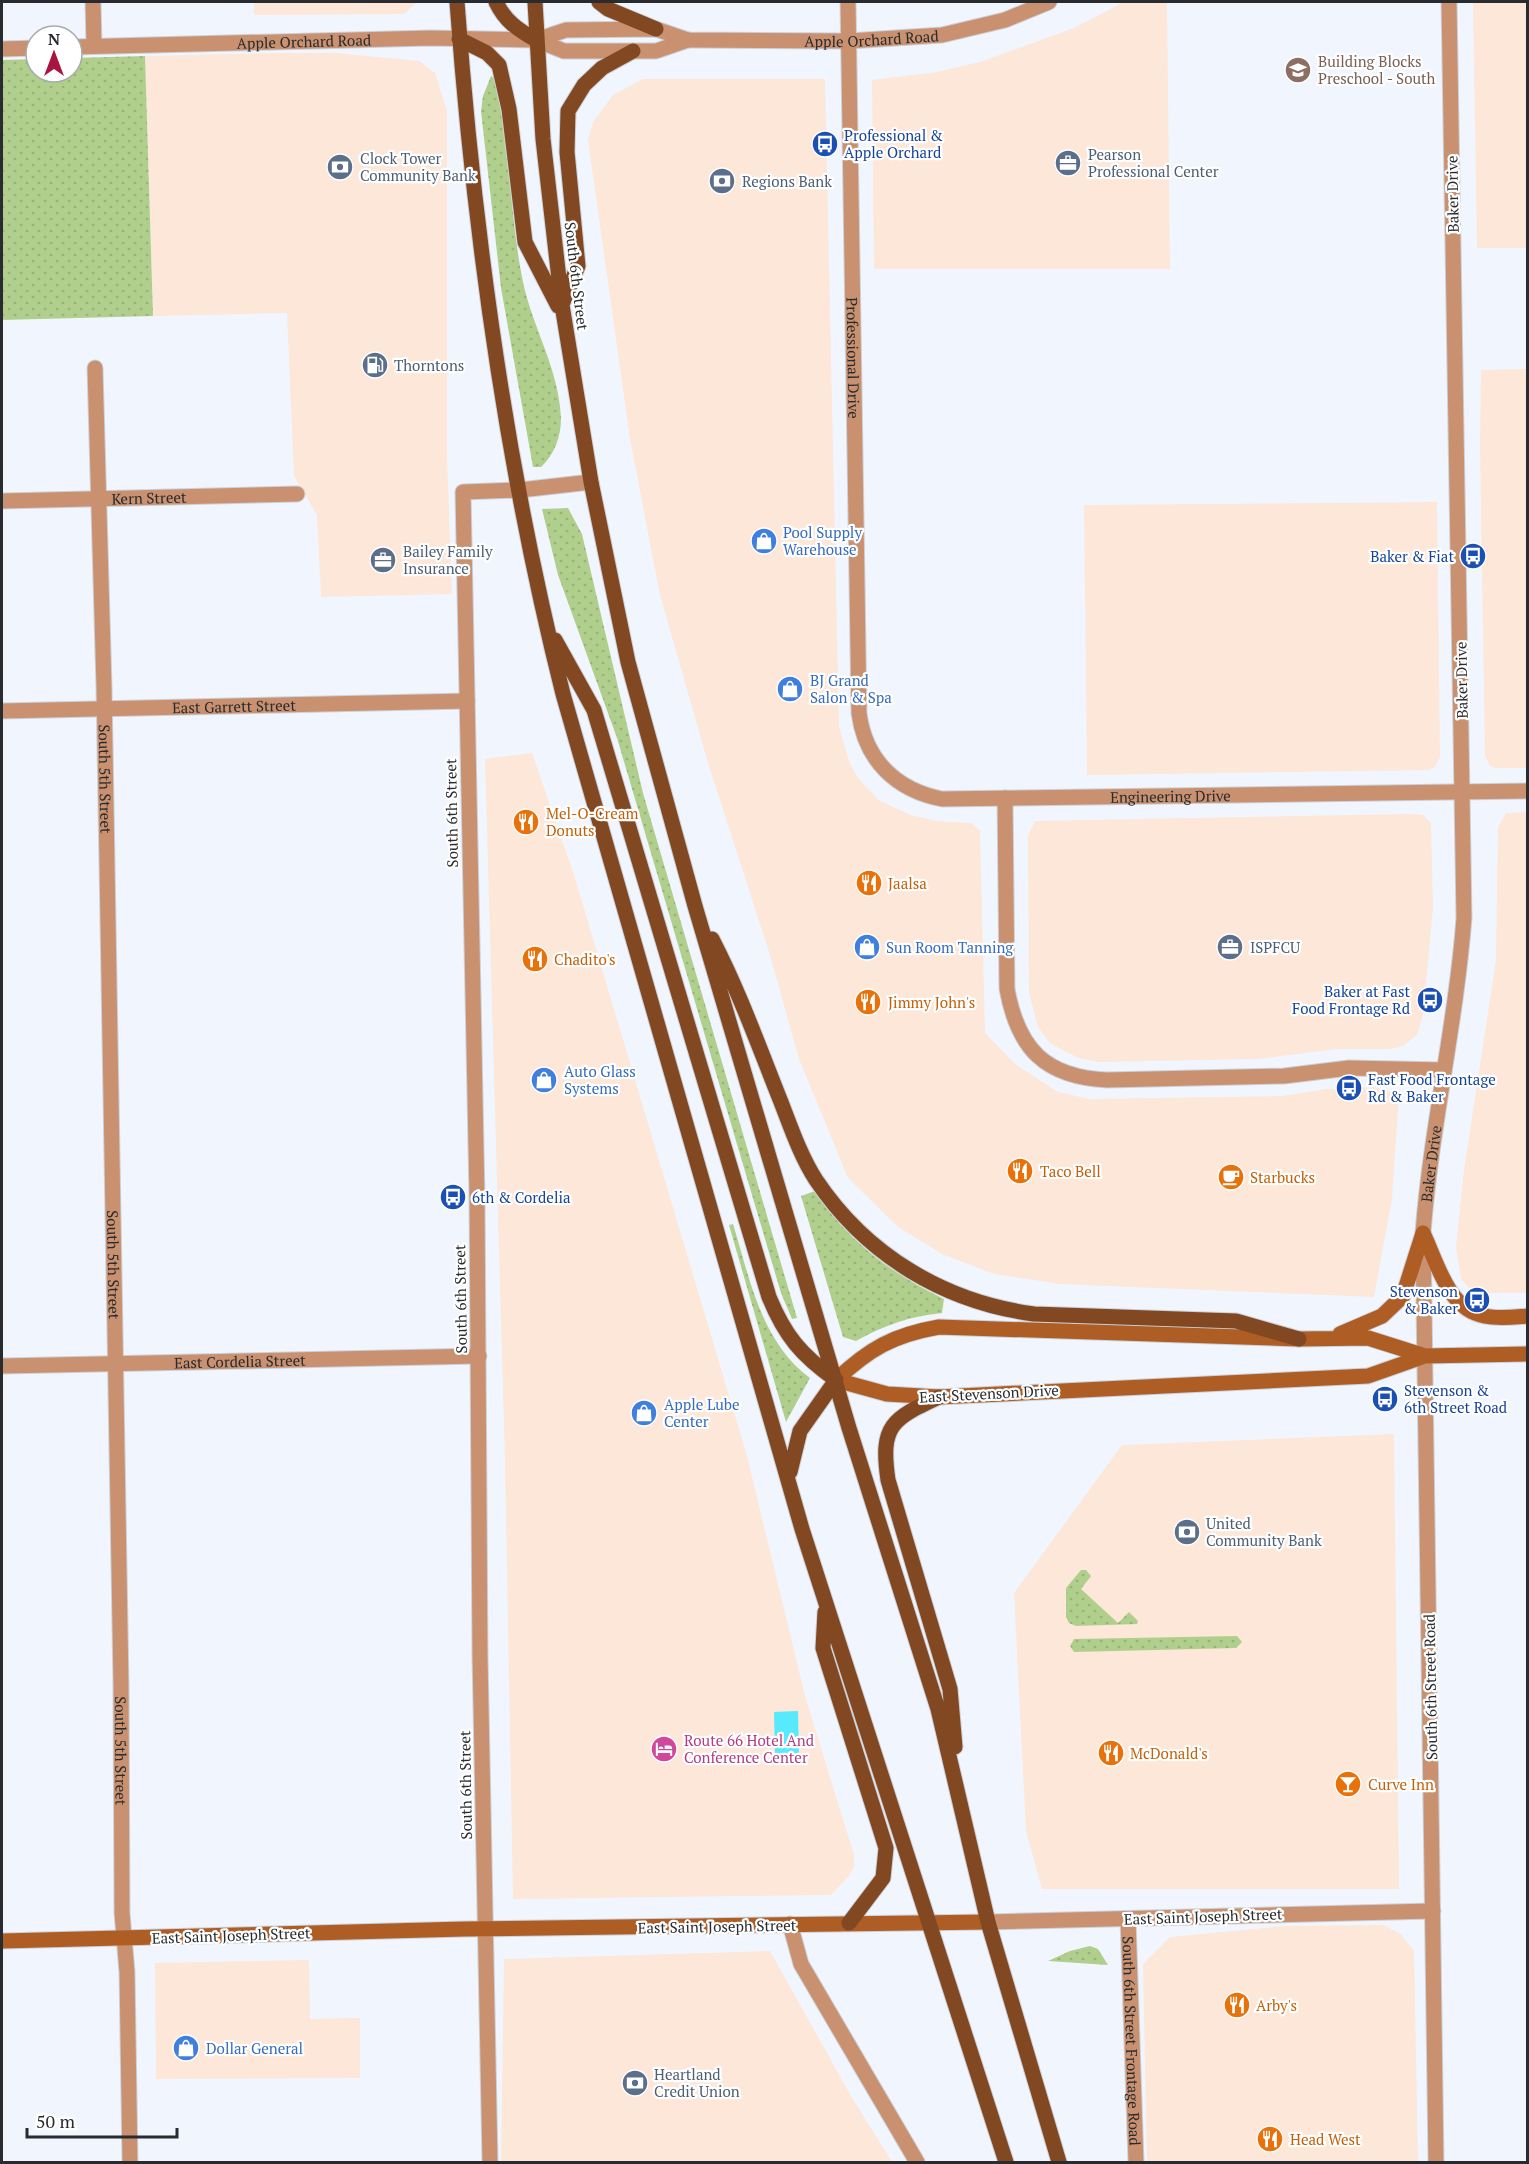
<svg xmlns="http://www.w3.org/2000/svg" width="1529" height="2164" viewBox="0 0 1529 2164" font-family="'PT Serif',serif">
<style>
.commercial{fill:#fce7d9}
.grass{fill:url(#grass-dots)}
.water{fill:#57eafd}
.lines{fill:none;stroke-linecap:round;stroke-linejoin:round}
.street-casing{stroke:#cdd1d9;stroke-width:17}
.secondary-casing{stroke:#cdd1d9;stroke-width:17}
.primary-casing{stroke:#cdd1d9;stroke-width:17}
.street{stroke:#c9916f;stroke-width:15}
.secondary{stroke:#ae5d24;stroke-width:15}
.primary{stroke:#824821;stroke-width:15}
.labels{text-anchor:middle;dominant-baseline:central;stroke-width:4.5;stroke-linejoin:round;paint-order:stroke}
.street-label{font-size:15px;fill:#292b2e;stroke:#fff}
.education-label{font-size:15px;fill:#785e54;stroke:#fff;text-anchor:start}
.transit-label{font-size:15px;fill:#164399;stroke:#fff;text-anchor:start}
.service-label{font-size:15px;fill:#4e5e75;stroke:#fff;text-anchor:start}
.shop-label{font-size:15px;fill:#366cbe;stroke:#fff;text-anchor:start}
.food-label{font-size:15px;fill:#c56008;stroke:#fff;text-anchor:start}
.hotel-label{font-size:15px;fill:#b23c85;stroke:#fff;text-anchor:start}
</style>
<defs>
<pattern id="grass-dots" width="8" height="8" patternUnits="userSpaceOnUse" patternTransform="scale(1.5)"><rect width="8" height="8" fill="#b1cf8c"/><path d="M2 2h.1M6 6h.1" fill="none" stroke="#98b279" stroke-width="1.8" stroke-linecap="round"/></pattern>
</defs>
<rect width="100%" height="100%" fill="#f1f6fe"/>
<!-- commercial -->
<path class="commercial" d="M254 2H417L404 14 254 15Z
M1124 2H1167L1170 269H874L872 80 937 72 980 62 1074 28Z
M1481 2H1527V248H1477L1473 3Z
M275 53H336L419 61 435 73 447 111V455L452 594 321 597 317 515 294 476 287 313 153 316 145 56Z
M643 79H825L839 727 850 764 858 778 878 800 911 815 935 821 972 823 980 831 985 1033 1015 1064 1058 1092 1089 1099 1282 1096 1327 1089 1375 1087 1399 1095 1392 1199 1374 1297 1060 1284 994 1274 942 1254 898 1227 848 1178 799 1059 770 955 708 763 660 595 630 439 588 140 593 122 613 95Z
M1527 369V768H1496L1490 766 1485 756 1480 444 1481 370Z
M1437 502 1440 757 1435 767 1428 770 1087 775 1084 505Z
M532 753 574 875 747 1456 805 1696 854 1855V1867L848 1877 831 1895 513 1899 505 1460 485 759Z
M1527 812V1293H1474L1461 1279 1456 1247 1464 1170 1496 960 1498 827 1506 813Z
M1409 814 1423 815 1431 823 1433 908 1423 1015 1417 1035 1403 1046 1391 1049H1337L1257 1059 1098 1062 1079 1058 1062 1050 1049 1042 1038 1027 1029 993 1028 836 1035 821Z
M1394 1434 1399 1889H1042L1026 1831 1014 1593 1122 1445Z
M1383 1925 1401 1934 1414 1951 1418 2162H1147L1143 1964 1170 1937 1285 1926Z
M770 1951 851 2096 892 2162H501L504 1959Z
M309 1960 310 2019 360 2018V2078L156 2079 155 1963Z"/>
<!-- grass -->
<path class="grass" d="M145 56 153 316 2 320V60L36 59V72H72V58Z
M491 76 496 79C511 146 509 215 523 282 533 329 559 369 561 418 561 436 555 454 541 467H533L501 288 481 111 483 96Z
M568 508 582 534 643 793 797 1318 792 1319 781 1293 617 738 558 575 542 509Z
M815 1191C848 1242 891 1273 944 1299L942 1313C910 1316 885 1325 856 1341L843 1337 801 1196Z
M733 1224C750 1279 761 1342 810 1378L786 1422 729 1225Z
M1081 1570H1086L1091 1576 1081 1589 1118 1623 1129 1612 1138 1621 1137 1624 1076 1626 1069 1623 1066 1617V1588Z
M1237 1636 1242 1642 1236 1648 1074 1652 1070 1646 1074 1639Z
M1090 1946 1098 1949 1108 1965 1048 1961 1070 1951Z"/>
<!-- water -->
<path class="water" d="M798 1711 799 1758H775L774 1712Z"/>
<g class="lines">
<defs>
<g id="street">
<path d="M93 2 94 46"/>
<path id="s1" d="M848 2 859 713C865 760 896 790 942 799L1528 791"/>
<path id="s2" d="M536 40 566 30 656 29 688 40 849 41 942 35 1005 20 1049 2"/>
<path id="s3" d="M72 47 430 38 536 40 564 51H656L688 40"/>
<path d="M2 49 36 48"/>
<path id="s4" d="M95 368 104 687 121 1685 122 1913 127 1972 130 2162"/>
<path id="s5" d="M2 501 297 494"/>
<path id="s6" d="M2 711 467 701"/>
<path d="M1005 798 1007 989C1018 1049 1045 1077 1107 1080L1284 1076 1349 1068 1444 1070"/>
<path id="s7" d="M2 1366 479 1356"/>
<path id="s8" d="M1128 1919 1136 2162"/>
<path d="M988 1922 1433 1911"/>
<path d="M790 1924 801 1964 917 2162"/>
<path d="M490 2162 480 1656 477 1197 463 492 520 490 591 482"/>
<path id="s9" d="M1436 2162 1423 1233C1431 1127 1456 1024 1464 918L1449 2"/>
</g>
<path id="secondary" d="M1423 1233C1437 1262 1448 1310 1485 1316 1499 1319 1514 1317 1528 1316
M1340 1334 1382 1316 1403 1296 1423 1233
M1425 1356 1368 1338 1299 1339 939 1327C893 1335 869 1349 836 1380L887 1394 939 1397 1368 1376 1425 1356 1528 1354
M2 1941 465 1929 988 1922"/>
<path id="primary" d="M457 2C474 234 506 467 563 694L802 1529 1006 2162
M496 2C505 21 518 30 536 40
M535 2 543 139 562 305 591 482 628 662 695 906 849 1428 938 1709 988 1922 1059 2162
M599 2 608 9 656 29
M459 39 487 53 499 65 509 109 525 242 558 306
M563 302 578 266 567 152 568 111 584 85 602 68 633 51
M555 640 594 710 769 1297C785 1336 801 1355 836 1380
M712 939C739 991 759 1047 781 1102 791 1128 801 1157 816 1180 867 1256 945 1302 1034 1314L1236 1321 1299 1339
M939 1397C892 1419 880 1425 888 1480L950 1689 955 1747
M790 1472 800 1431 836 1380
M825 1612 823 1648 886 1848 883 1878 849 1923"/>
</defs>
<!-- street casing -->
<use href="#street" class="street-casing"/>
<!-- secondary casing -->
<use href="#secondary" class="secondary-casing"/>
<!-- primary casing -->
<use href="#primary" class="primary-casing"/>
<!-- street -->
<use href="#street" class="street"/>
<!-- secondary -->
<use href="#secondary" class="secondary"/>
<!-- primary -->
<use href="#primary" class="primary"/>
</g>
<!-- icons -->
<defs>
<symbol id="school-disc" viewBox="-11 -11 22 22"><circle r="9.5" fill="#8d6e63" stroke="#fff"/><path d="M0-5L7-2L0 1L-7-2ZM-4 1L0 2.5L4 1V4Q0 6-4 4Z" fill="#fff"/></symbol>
<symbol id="bus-disc" viewBox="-11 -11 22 22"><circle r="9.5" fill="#1a4fb4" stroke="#fff"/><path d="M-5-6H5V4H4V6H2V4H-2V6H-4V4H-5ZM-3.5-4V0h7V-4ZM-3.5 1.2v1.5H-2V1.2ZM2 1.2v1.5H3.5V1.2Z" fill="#fff"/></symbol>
<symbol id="office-disc" viewBox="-11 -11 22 22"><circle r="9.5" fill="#5c6f8a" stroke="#fff"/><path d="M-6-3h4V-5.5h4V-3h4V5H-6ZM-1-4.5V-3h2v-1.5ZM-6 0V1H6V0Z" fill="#fff"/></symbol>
<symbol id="bank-disc" viewBox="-11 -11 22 22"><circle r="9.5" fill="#5c6f8a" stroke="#fff"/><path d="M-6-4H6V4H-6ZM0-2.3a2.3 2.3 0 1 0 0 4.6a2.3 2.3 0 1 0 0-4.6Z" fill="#fff"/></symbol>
<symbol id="fuel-disc" viewBox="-11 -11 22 22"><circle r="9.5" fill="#5c6f8a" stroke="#fff"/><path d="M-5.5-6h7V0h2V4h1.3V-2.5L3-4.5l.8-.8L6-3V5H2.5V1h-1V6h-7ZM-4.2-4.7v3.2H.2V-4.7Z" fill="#fff"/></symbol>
<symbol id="shop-disc" viewBox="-11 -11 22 22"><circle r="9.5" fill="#3f7fe0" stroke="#fff"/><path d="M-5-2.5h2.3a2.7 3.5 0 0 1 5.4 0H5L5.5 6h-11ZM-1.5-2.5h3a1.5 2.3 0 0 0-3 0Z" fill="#fff"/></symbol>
<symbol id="restaurant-disc" viewBox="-11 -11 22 22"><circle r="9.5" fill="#e8710a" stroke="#fff"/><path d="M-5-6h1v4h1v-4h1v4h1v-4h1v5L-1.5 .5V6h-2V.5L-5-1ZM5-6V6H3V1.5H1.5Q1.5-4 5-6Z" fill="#fff"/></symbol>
<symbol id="cafe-disc" viewBox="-11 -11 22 22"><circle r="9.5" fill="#e8710a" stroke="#fff"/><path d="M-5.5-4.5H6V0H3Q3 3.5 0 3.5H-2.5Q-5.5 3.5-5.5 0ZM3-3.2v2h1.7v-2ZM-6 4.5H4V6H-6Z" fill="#fff"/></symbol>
<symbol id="hotel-disc" viewBox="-11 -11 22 22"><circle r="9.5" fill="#d1479c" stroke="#fff"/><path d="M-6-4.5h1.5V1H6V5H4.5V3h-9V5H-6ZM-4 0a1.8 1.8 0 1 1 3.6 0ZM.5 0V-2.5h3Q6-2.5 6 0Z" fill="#fff"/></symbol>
<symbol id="bar-disc" viewBox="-11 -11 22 22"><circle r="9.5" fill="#e8710a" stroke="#fff"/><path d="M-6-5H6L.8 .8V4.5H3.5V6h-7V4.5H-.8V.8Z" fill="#fff"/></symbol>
</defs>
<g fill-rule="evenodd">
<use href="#school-disc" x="1283" y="55" width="30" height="30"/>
<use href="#bus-disc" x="810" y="129" width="30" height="30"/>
<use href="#office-disc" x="1053" y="148" width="30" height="30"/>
<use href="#bank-disc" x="325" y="152" width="30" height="30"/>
<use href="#bank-disc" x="707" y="166" width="30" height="30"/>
<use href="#fuel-disc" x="360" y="350" width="30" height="30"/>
<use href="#shop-disc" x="749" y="526" width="30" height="30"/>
<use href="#bus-disc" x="1458" y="541" width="30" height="30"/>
<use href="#office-disc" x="368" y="545" width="30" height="30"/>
<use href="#shop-disc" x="775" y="674" width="30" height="30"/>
<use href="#restaurant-disc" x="511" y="807" width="30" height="30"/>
<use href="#restaurant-disc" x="854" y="868" width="30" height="30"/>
<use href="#shop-disc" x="852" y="932" width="30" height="30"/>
<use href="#office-disc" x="1215" y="932" width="30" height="30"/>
<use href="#restaurant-disc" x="520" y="944" width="30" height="30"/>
<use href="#bus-disc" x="1415" y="985" width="30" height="30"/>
<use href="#restaurant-disc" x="853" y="987" width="30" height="30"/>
<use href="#shop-disc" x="529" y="1065" width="30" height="30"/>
<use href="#bus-disc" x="1334" y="1073" width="30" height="30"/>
<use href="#restaurant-disc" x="1005" y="1156" width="30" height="30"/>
<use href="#cafe-disc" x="1216" y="1162" width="30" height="30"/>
<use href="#bus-disc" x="438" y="1182" width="30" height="30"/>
<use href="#bus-disc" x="1462" y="1285" width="30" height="30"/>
<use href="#bus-disc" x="1370" y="1384" width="30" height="30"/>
<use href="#shop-disc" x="629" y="1398" width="30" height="30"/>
<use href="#bank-disc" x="1172" y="1517" width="30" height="30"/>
<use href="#hotel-disc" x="649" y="1734" width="30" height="30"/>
<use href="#restaurant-disc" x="1096" y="1738" width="30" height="30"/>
<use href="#bar-disc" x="1333" y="1769" width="30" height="30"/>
<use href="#restaurant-disc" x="1222" y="1990" width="30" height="30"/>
<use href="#shop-disc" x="171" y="2033" width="30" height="30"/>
<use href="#bank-disc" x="620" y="2068" width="30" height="30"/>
<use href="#restaurant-disc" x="1255" y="2124" width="30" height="30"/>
</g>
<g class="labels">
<!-- street labels -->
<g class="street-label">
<text stroke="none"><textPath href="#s2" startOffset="339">Apple Orchard Road</textPath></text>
<text stroke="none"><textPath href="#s3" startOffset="232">Apple Orchard Road</textPath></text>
<text transform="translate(1452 194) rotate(-91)">Baker Drive</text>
<text transform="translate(577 276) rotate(83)">South 6th Street</text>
<text stroke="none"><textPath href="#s1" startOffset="356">Professional Drive</textPath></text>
<text stroke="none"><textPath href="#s5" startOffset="147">Kern Street</textPath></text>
<text transform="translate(1461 680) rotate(-91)">Baker Drive</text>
<text stroke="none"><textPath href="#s6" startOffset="232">East Garrett Street</textPath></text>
<text stroke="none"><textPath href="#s4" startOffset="411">South 5th Street</textPath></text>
<text stroke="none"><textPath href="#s1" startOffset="1068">Engineering Drive</textPath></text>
<text transform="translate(451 813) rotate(-91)">South 6th Street</text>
<text stroke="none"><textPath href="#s9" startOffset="999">Baker Drive</textPath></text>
<text stroke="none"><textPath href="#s4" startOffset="897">South 5th Street</textPath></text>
<text transform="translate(460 1299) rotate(-91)">South 6th Street</text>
<text stroke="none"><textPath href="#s7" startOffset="238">East Cordelia Street</textPath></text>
<text transform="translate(989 1393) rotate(-3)">East Stevenson Drive</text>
<text transform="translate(1430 1687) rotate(-91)">South 6th Street Road</text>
<text stroke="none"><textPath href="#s4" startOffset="1383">South 5th Street</textPath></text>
<text transform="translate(465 1785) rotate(-91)">South 6th Street</text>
<text transform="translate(1203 1916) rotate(-2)">East Saint Joseph Street</text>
<text transform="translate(717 1926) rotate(-1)">East Saint Joseph Street</text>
<text transform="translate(231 1935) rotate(-2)">East Saint Joseph Street</text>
<text stroke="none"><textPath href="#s8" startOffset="122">South 6th Street Frontage Road</textPath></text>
</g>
<!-- education labels -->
<g class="education-label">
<text x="1318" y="61">Building Blocks<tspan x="1318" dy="17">Preschool - South</tspan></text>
</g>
<!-- transit labels -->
<g class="transit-label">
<text x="844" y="135">Professional &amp;<tspan x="844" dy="17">Apple Orchard</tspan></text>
<text x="1454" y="556" text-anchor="end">Baker &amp; Fiat</text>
<text x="1410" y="991" text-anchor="end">Baker at Fast<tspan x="1410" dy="17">Food Frontage Rd</tspan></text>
<text x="1368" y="1079">Fast Food Frontage<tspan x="1368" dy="17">Rd &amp; Baker</tspan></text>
<text x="472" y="1197">6th &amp; Cordelia</text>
<text x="1458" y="1291" text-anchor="end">Stevenson<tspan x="1458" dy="17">&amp; Baker</tspan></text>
<text x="1404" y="1390">Stevenson &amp;<tspan x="1404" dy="17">6th Street Road</tspan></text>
</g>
<!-- service labels -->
<g class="service-label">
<text x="1088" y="154">Pearson<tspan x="1088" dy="17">Professional Center</tspan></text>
<text x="360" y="158">Clock Tower<tspan x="360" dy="17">Community Bank</tspan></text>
<text x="742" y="181">Regions Bank</text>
<text x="394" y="365">Thorntons</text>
<text x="403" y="551">Bailey Family<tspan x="403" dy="17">Insurance</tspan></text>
<text x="1250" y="947">ISPFCU</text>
<text x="1206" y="1523">United<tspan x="1206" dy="17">Community Bank</tspan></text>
<text x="654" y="2074">Heartland<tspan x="654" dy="17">Credit Union</tspan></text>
</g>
<!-- shop labels -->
<g class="shop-label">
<text x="783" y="532">Pool Supply<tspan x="783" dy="17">Warehouse</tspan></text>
<text x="810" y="680">BJ Grand<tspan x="810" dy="17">Salon &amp; Spa</tspan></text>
<text x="886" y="947">Sun Room Tanning</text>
<text x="564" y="1071">Auto Glass<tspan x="564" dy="17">Systems</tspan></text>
<text x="664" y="1404">Apple Lube<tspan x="664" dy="17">Center</tspan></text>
<text x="206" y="2048">Dollar General</text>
</g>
<!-- food labels -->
<g class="food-label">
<text x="546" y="813">Mel-O-Cream<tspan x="546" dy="17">Donuts</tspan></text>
<text x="888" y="883">Jaalsa</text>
<text x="554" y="959">Chadito's</text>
<text x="888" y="1002">Jimmy John's</text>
<text x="1040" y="1171">Taco Bell</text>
<text x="1250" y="1177">Starbucks</text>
<text x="1130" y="1753">McDonald's</text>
<text x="1368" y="1784">Curve Inn</text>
<text x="1256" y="2005">Arby's</text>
<text x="1290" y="2139">Head West</text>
</g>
<!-- hotel labels -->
<g class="hotel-label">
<text x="684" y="1740">Route 66 Hotel And<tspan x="684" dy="17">Conference Center</tspan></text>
</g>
</g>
<!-- border -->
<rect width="1529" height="2164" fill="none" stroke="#292b2e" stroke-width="6"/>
<!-- north arrow -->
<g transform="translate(54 54)"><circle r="28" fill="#ffffff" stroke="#a9aaab" stroke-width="1.5"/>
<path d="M0-4.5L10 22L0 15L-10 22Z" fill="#aa1440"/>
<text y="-9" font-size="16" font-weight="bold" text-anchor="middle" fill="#292b2e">N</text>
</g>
<!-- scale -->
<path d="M27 2128v9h150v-9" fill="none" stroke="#292b2e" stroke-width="3"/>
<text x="36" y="2128" font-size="18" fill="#292b2e" stroke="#ffffff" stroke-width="4.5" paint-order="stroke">50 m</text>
</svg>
